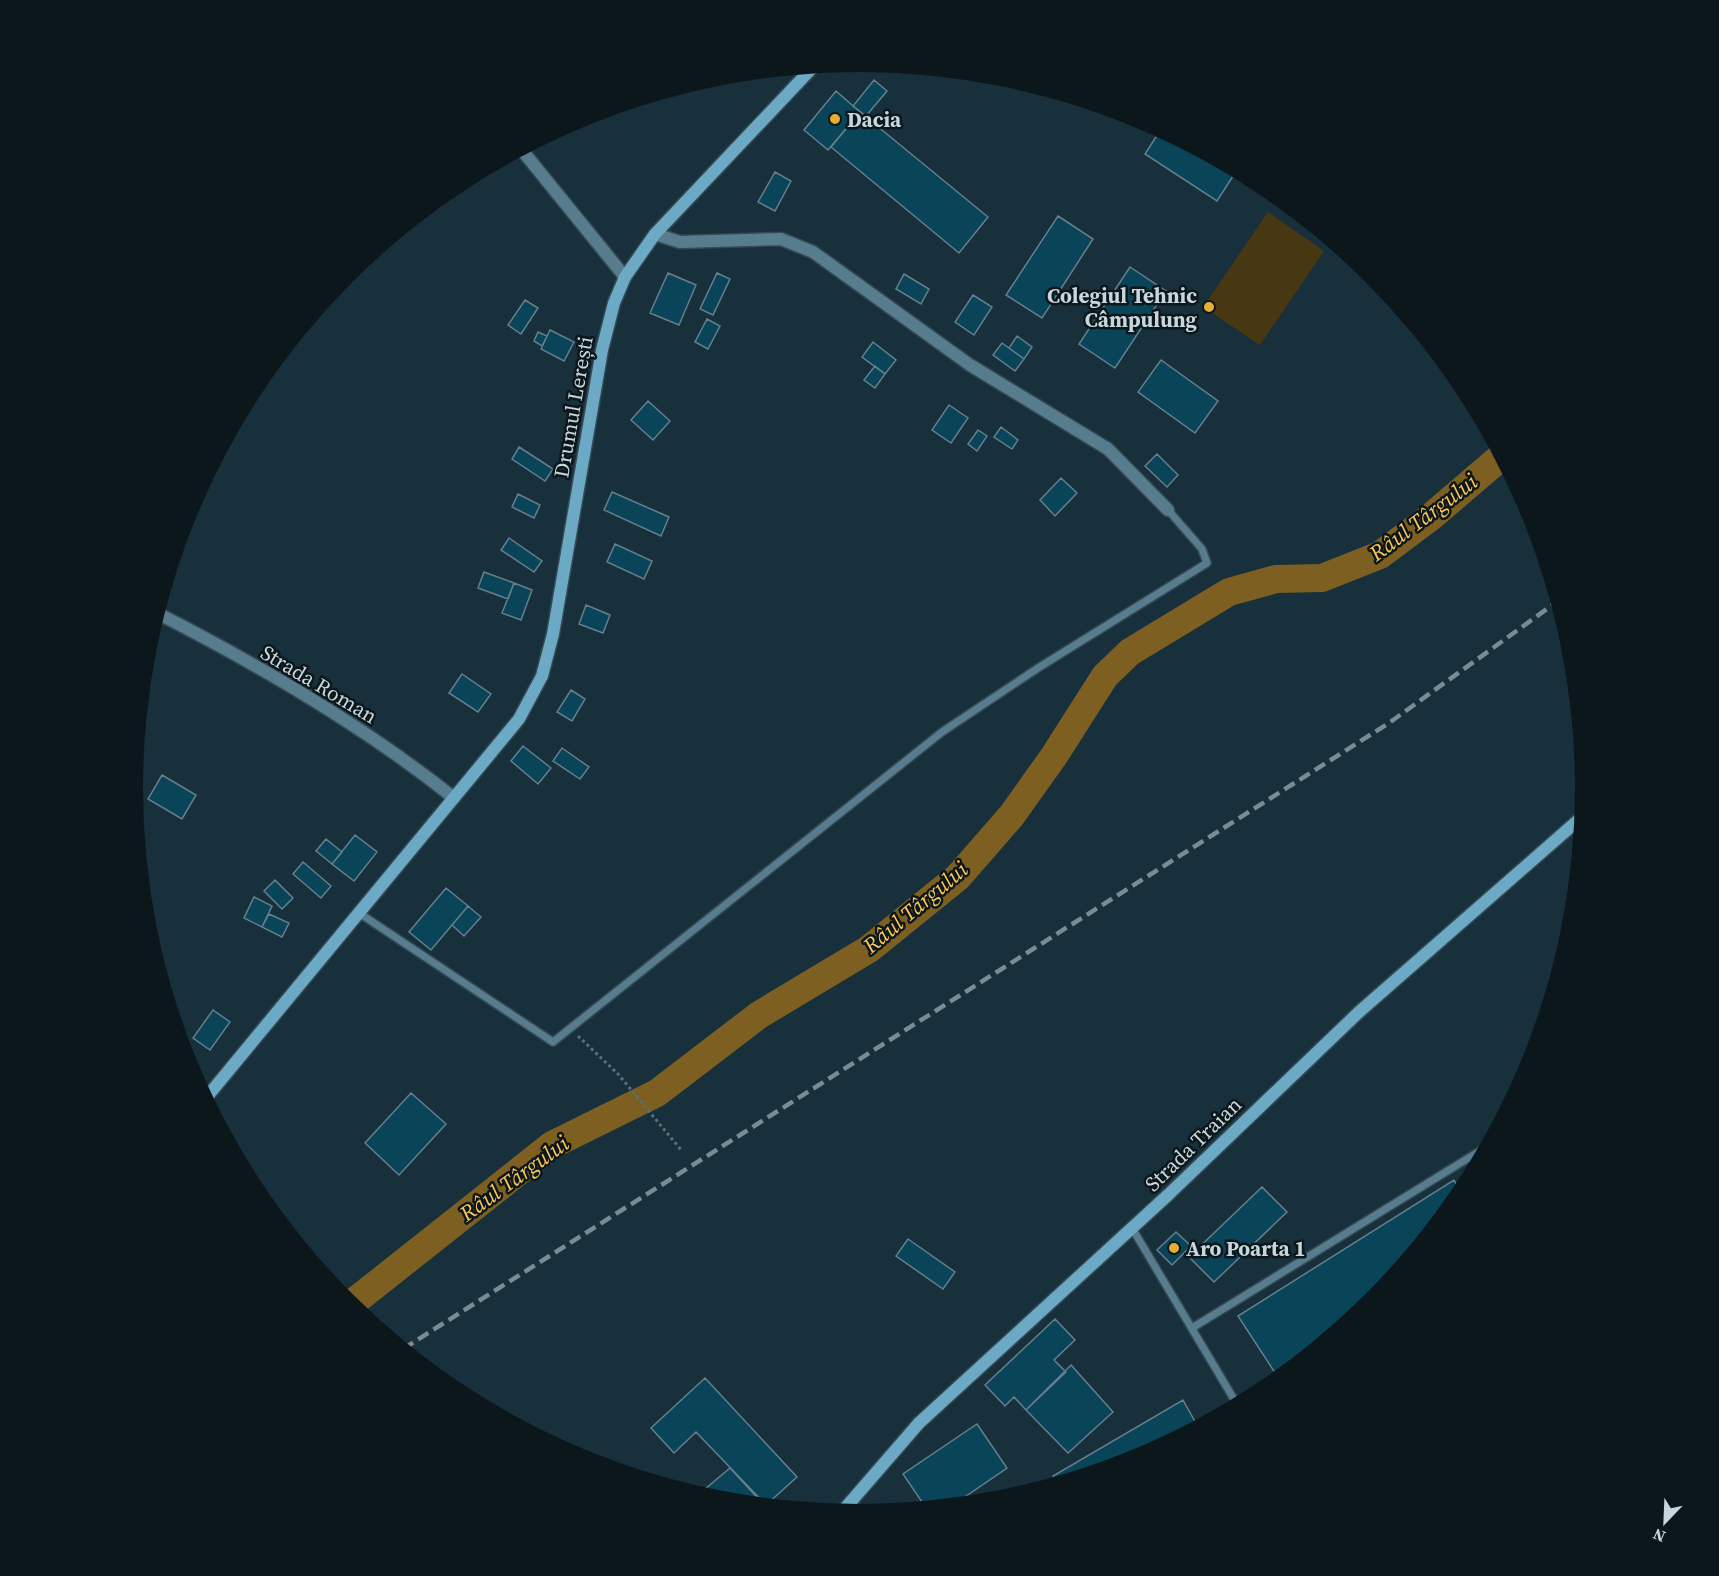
<svg xmlns="http://www.w3.org/2000/svg" width="1719" height="1576" viewBox="0 0 1719 1576" font-family="'Source Serif 4',serif">
<style>
.pitch{fill:#483713}
.lines{fill:none;stroke-linecap:round;stroke-linejoin:round}
.river{stroke:#7d6021;stroke-width:28}
.building{fill:#0a4459;stroke:#657f8c;stroke-width:1.5}
.lane-casing{stroke:#344b55;stroke-width:10}
.street-casing{stroke:#344b55;stroke-width:15}
.secondary-casing{stroke:#344b55;stroke-width:15}
.path{stroke:#5a6f78;stroke-width:3;stroke-dasharray:3 3;stroke-linecap:butt}
.lane{stroke:#577c8e;stroke-width:7}
.street{stroke:#577c8e;stroke-width:12}
.secondary{stroke:#6ca9c5;stroke-width:12}
.rail{stroke:#798c94;stroke-width:4.5;stroke-dasharray:12 6;stroke-linecap:butt}
.poi-dot{fill:#e4ae35;stroke:#0c171c;stroke-width:2}
.labels{text-anchor:middle;dominant-baseline:central;stroke-width:5;stroke-linejoin:round;paint-order:stroke}
.poi-label{font-size:21px;font-weight:bold;fill:#c8d6dd;stroke:#0c171c;text-anchor:start}
.street-label{font-size:21px;fill:#c8d6dd;stroke:#0c171c}
.water-label{font-size:22px;font-style:italic;fill:#fbc657;stroke:#0c171c}
</style>
<rect width="100%" height="100%" fill="#18303b"/>
<!-- pitch -->
<path class="pitch" d="M1268 212 1324 251 1260 345 1203 307Z"/>
<g class="lines">
<!-- river -->
<path class="river" d="M350 1305 552 1145 657 1093 759 1015 869 949 958 877 1012 815 1054 756 1105 676 1130 652 1229 592 1276 579 1322 578 1380 555 1432 516 1502 456"/>
</g>
<!-- building -->
<path class="building" d="M874 80 887 91 866 116 853 106Z
M836 91 860 112 828 150 804 130Z
M860 112 988 217 959 253 831 147Z
M1161 129 1237 170 1217 201 1145 154Z
M775 172 791 181 775 211 758 202Z
M1058 216 1093 239 1042 318 1006 295Z
M1130 267 1166 291 1115 368 1079 344Z
M668 273 696 285 679 325 650 313Z
M717 273 730 279 713 315 700 309Z
M904 274 929 289 921 304 896 289Z
M973 295 992 307 974 335 955 322Z
M525 300 538 308 521 334 508 325Z
M707 319 720 326 708 349 695 342Z
M550 330 574 342 564 361 541 349Z
M538 332 547 336 542 346 534 341Z
M1017 336 1032 347 1024 359 1009 348Z
M873 342 896 360 885 374 862 357Z
M1002 343 1024 359 1015 371 993 355Z
M1161 360 1218 401 1195 433 1138 392Z
M875 366 885 374 875 388 864 380Z
M648 401 670 421 653 440 631 420Z
M949 405 968 418 951 443 932 430Z
M1001 427 1018 440 1012 449 994 437Z
M978 430 987 436 977 451 968 444Z
M519 447 553 469 545 481 512 459Z
M1157 454 1178 475 1167 487 1145 466Z
M1061 478 1077 493 1055 516 1040 500Z
M612 492 669 517 661 536 604 510Z
M518 494 540 505 534 518 512 507Z
M509 538 542 561 534 572 501 550Z
M615 544 652 561 644 579 607 562Z
M484 572 514 583 508 599 478 588Z
M514 583 532 590 521 620 502 613Z
M586 605 610 615 603 633 579 624Z
M462 674 491 694 478 712 449 693Z
M571 690 585 699 572 721 557 712Z
M523 746 551 768 538 784 511 761Z
M562 748 589 767 580 779 553 761Z
M162 775 196 795 182 819 148 799Z
M355 835 377 852 354 881 332 864Z
M326 839 342 852 332 864 316 851Z
M303 862 331 886 321 898 293 874Z
M275 880 293 898 282 909 264 891Z
M446 888 468 906 431 950 409 932Z
M254 897 272 906 262 927 244 918Z
M468 906 481 917 464 936 452 925Z
M269 914 289 923 282 937 262 927Z
M213 1010 230 1022 210 1050 193 1038Z
M411 1093 446 1124 399 1175 365 1143Z
M1454 1180 1462 1194 1373 1302 1279 1379 1238 1316Z
M1262 1187 1287 1212 1214 1282 1189 1257Z
M1176 1232 1191 1246 1172 1265 1157 1250Z
M908 1239 955 1272 943 1289 896 1256Z
M1055 1319 1075 1340 1054 1360 1066 1372 1026 1410 1014 1397 1005 1406 985 1385Z
M1071 1365 1113 1412 1068 1453 1026 1410Z
M705 1378 797 1477 766 1505 696 1432 674 1453 651 1428Z
M1183 1400 1198 1427 1137 1459 1057 1484 1053 1476Z
M977 1424 1007 1468 953 1505 926 1508 903 1474Z
M730 1468 764 1505 717 1500 698 1495Z"/>
<g class="lines">
<defs>
<path id="lane" d="M359 913 553 1042 942 732 1038 668 1207 563 1202 549 1168 510
M1132 1228 1238 1406
M1192 1328 1488 1146"/>
<path id="street" d="M521 149 625 277
M655 234 680 242 781 239 813 252 970 365 1108 449 1168 510
M157 613C259 665 365 727 454 798"/>
<path id="secondary" d="M206 1098 519 719 542 676 553 634 602 350 614 303 625 277 655 234 814 66
M841 1513 919 1423 1168 1195 1359 1012 1583 816"/>
</defs>
<!-- lane casing -->
<use href="#lane" class="lane-casing"/>
<!-- street casing -->
<use href="#street" class="street-casing"/>
<!-- secondary casing -->
<use href="#secondary" class="secondary-casing"/>
<!-- path -->
<path class="path" d="M578 1036 618 1074 682 1151"/>
<!-- lane -->
<use href="#lane" class="lane"/>
<!-- street -->
<use href="#street" class="street"/>
<!-- secondary -->
<use href="#secondary" class="secondary"/>
<!-- rail -->
<path class="rail" d="M403 1349 1389 723 1558 601"/>
</g>
<!-- markers -->
<g class="poi-dot">
<circle cx="835" cy="119" r="6"/>
<circle cx="1209" cy="307" r="6"/>
<circle cx="1174" cy="1248" r="6"/>
</g>
<g class="labels">
<!-- poi labels -->
<g class="poi-label">
<text x="847" y="119">Dacia</text>
<text x="1197" y="295" text-anchor="end">Colegiul Tehnic<tspan x="1197" dy="24">Câmpulung</tspan></text>
<text x="1186" y="1248">Aro Poarta 1</text>
</g>
<!-- street labels -->
<g class="street-label">
<text transform="translate(573 407) rotate(-80)">Drumul Lerești</text>
<text transform="translate(319 684) rotate(31)">Strada Roman</text>
<text transform="translate(1193 1144) rotate(-44)">Strada Traian</text>
</g>
<!-- water labels -->
<g class="water-label">
<text transform="translate(1423 517) rotate(-37)">Râul Târgului</text>
<text transform="translate(915 907) rotate(-40)">Râul Târgului</text>
<text transform="translate(514 1178) rotate(-36)">Râul Târgului</text>
</g>
</g>
<!-- crop -->
<path d="M0 0H1719V1576H0ZM143 788a716 716 0 1 1 1432 0a716 716 0 1 1-1432 0Z" fill="#0c171c" fill-rule="evenodd"/>
<!-- north arrow -->
<g transform="translate(1665 1522) rotate(203)" stroke="#0c171c" stroke-width="4.5" paint-order="stroke">
<path d="M0-4.5L10 22L0 15L-10 22Z" fill="#c8d6dd"/>
<text y="-9" font-size="16" font-weight="bold" text-anchor="middle" fill="#c8d6dd">N</text>
</g>
</svg>
